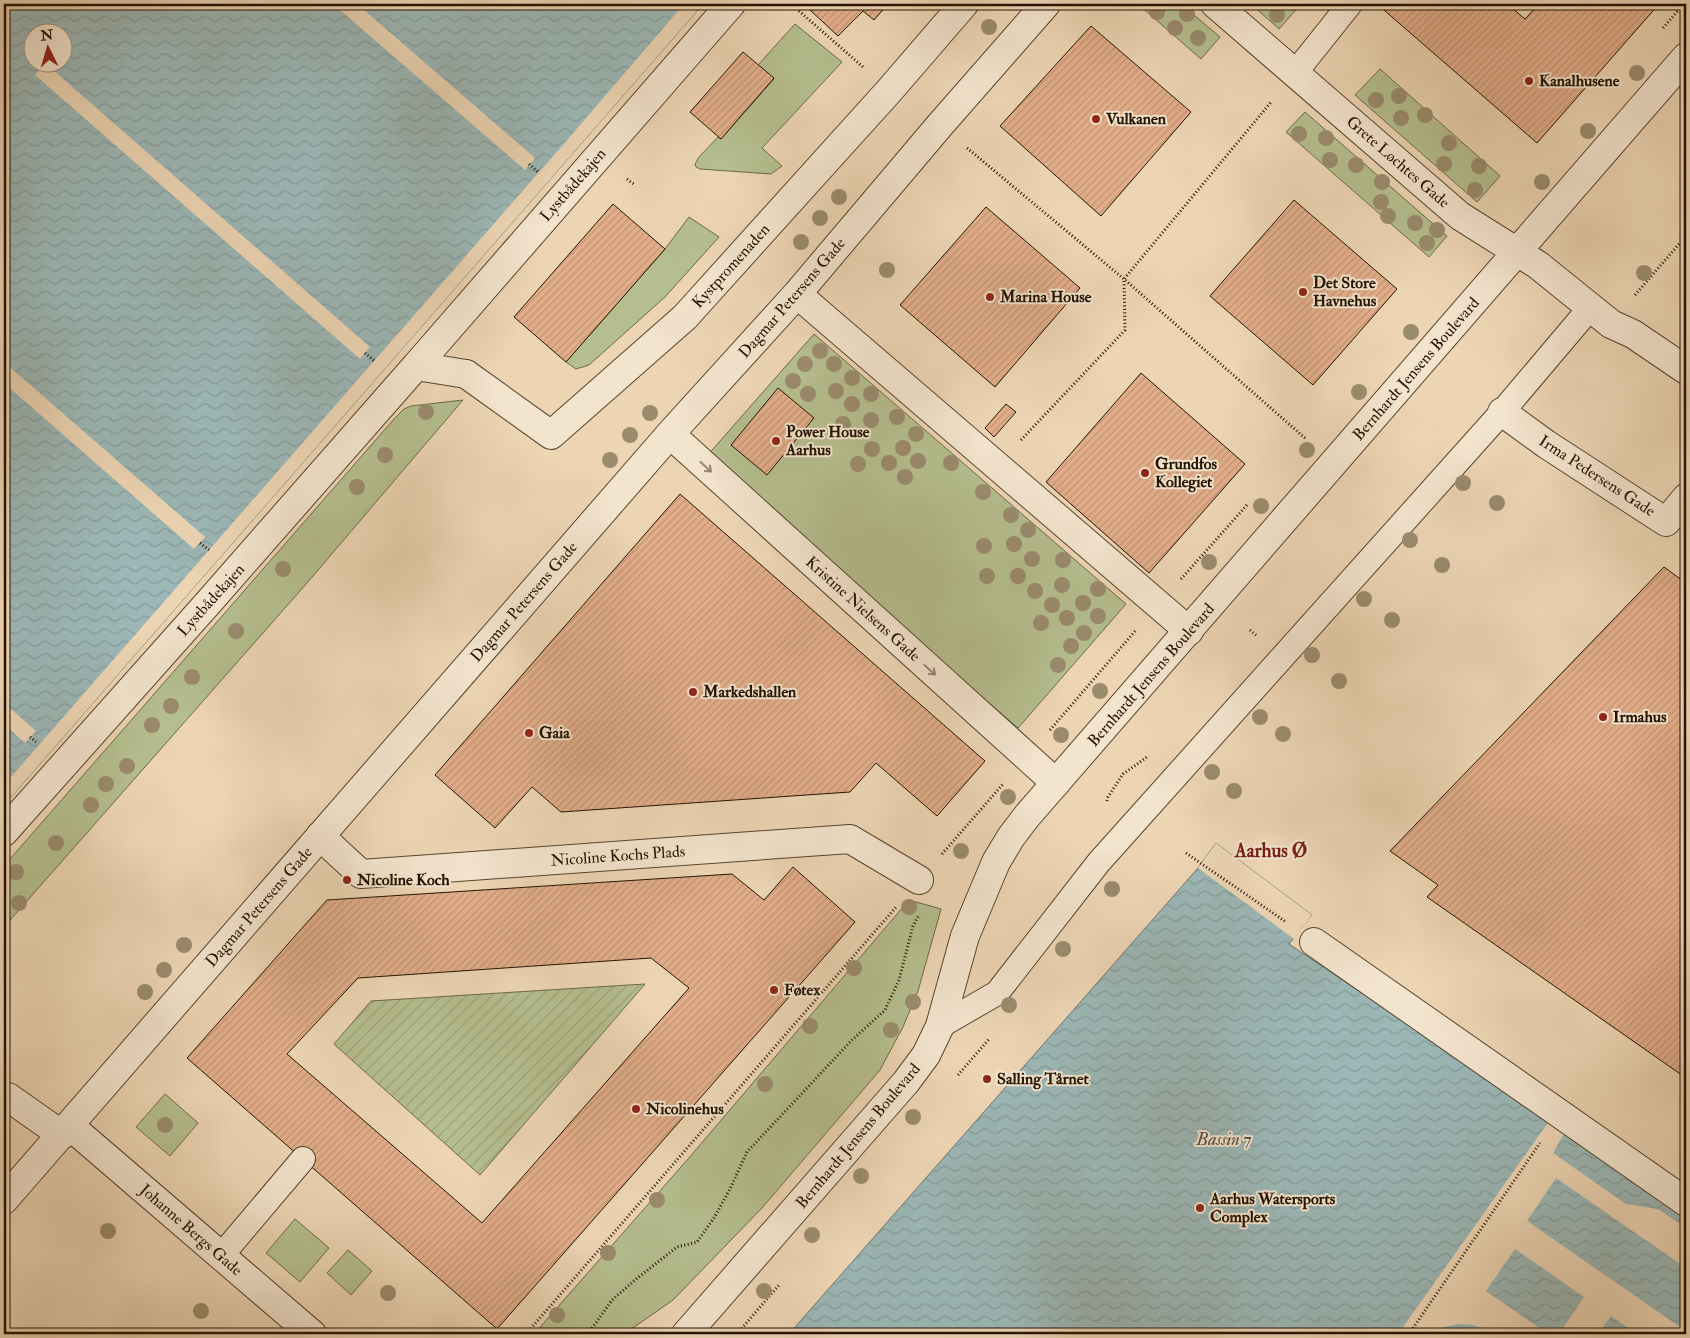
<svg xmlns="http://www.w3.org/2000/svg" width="1690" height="1338" viewBox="0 0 1690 1338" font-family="'IM FELL Double Pica',serif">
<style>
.green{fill:#b5be8f;stroke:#6c6848}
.garden{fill:url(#garden-furrows);stroke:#6c6848}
.water{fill:url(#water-waves);stroke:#6b756e;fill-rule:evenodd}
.pier{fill:#edd5b4}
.building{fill:url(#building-hatch);stroke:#241301;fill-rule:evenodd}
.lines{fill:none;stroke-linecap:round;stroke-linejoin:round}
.service-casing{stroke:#56442e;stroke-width:26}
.pedestrian-casing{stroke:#56442e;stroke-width:30}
.minor-casing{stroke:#56442e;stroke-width:30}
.tertiary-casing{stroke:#56442e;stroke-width:30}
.path{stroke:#241301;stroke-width:3;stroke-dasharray:1 2.5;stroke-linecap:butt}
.service{stroke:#f3e4ce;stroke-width:24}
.pedestrian{stroke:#f3e4ce;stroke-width:28}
.minor{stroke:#f3e4ce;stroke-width:28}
.tertiary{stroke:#f3e4ce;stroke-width:28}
.tree{fill:#9a8b6d}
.oneway{stroke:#968672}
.poi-dot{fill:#8f2418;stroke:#f3e4ce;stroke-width:2}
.labels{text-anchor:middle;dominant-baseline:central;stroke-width:4;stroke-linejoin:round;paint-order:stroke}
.poi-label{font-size:16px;font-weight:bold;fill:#241301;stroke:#f3e4ce;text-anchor:start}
.street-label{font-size:16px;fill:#241301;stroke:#f3e4ce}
.water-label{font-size:18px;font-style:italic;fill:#4e4c40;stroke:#f3e4ce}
.quarter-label{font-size:19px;font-weight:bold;fill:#7a1f14;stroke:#f3e4ce}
</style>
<defs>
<pattern id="garden-furrows" width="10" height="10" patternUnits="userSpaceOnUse" patternTransform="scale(1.25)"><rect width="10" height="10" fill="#b5be8f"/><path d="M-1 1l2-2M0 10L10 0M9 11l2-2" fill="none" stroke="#9ca27a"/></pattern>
<pattern id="water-waves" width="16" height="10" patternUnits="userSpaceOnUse" patternTransform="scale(1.25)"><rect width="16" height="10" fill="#9bb7b6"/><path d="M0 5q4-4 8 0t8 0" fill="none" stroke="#859c9b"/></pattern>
<pattern id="building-hatch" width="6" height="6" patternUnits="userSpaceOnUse" patternTransform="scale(1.25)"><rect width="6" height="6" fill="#e2ae8a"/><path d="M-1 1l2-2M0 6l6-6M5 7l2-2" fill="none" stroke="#c29575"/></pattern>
</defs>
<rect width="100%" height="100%" fill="#edd5b4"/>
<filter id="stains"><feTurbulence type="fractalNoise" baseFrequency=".004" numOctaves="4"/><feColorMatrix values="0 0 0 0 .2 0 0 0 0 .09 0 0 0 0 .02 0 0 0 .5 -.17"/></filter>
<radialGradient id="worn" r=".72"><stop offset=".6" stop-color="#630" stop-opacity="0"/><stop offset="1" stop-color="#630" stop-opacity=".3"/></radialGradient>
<!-- green -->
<path class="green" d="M1138 4H1181L1220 37 1201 59Z
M1251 4H1301L1279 29Z
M795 24 842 62 762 148 782 166 771 174 700 169 696 167 695 164 699 157 718 137 721 139 774 79 758 65Z
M1380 69 1500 176 1477 202 1355 95Z
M1305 112 1447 236 1429 257 1286 132Z
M689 217 719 237 665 297 589 365 576 369 566 362 665 249Z
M814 334 1126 604 1018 728 706 457Z
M463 400 307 583 4 927V866L394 419 404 409 411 406Z
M909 900 941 909 918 991 903 1027 880 1070 762 1208 673 1300 627 1332 623 1334H534L688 1159Z
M165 1094 198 1123 170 1156 136 1127Z
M295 1219 329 1248 300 1282 266 1253Z
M348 1250 372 1271 351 1295 327 1273Z"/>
<!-- garden -->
<path class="garden" d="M645 984 480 1175 334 1044 371 1001Z"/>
<!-- water -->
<path class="water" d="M4 4H703L4 805ZM32 32H62V62H32Z
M1216 843 1312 915 1289 944 1550 1120 1686 1216V1334H789L1198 868Z"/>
<!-- pier -->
<path class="pier" d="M333 4H357L535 158 525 170Z
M684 4H703L4 805V785L574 132Z
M45 63 370 347 360 359 35 75Z
M4 362 205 537 194 549 4 383Z
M4 703 36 731 25 743 4 724Z
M1216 843 1312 915 1294 939 1198 868Z
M1550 1120 1565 1132 1553 1153 1626 1204 1658 1209 1686 1228V1268L1556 1178 1527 1221 1686 1331V1334H1637L1611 1316 1598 1334H1559L1584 1297 1515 1249 1486 1291 1548 1334H1491L1487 1330 1473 1325 1459 1324 1444 1327 1433 1334H1398Z"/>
<!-- building -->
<path class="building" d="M813 4H888L874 20 863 11 838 36 809 9Z
M1377 4H1507L1525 19 1539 4H1659L1537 143Z
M1091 26 1191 112 1101 216 1000 126Z
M743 52 774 78 721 139 690 112Z
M1294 200 1397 289 1313 385 1210 296Z
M613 204 665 249 566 362 514 317Z
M986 207 1080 288 995 387 900 305Z
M1141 373 1245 464 1149 573 1046 482Z
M778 388 814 418 767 475 731 445Z
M1006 404 1016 412 994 437 985 428Z
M680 494 985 761 937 816 876 763 850 792 561 812 532 787 495 828 435 775Z
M1664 567 1686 583V1078L1427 897 1438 885 1390 851Z
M793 867 855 922 497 1329 187 1058 327 900 732 874 764 900ZM651 958 689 988 482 1223 287 1054 358 978Z"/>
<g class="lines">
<defs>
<path id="service" d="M1295 73 1350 4
M940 1026 997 993 1099 862 1502 412 1590 308
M221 1256 303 1159"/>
<path id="pedestrian" d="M416 366 731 4
M4 832 208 603 416 366 466 374
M320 836 361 874 850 839 919 880
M1314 942 1686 1202"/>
<path id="minor" d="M1215 4 1460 216 1538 265 1611 324 1633 334 1686 370
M797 294 1189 631
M466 374 551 435 685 317 889 91 964 4
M1502 412 1546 444 1666 522 1686 498
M670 434 1056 783
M4 1096 8 1097 62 1135
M70 1126 312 1334
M4 1200 670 434 797 294 940 125 1046 4"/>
<path id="tertiary" d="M686 1334 906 1082 926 1055 940 1026 965 936 996 862 1011 837 1027 816 1686 57"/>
</defs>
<!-- service casing -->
<use href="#service" class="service-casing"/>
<!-- pedestrian casing -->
<use href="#pedestrian" class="pedestrian-casing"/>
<!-- minor casing -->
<use href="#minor" class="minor-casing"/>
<!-- tertiary casing -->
<use href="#tertiary" class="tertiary-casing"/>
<!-- path -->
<path class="path" d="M791 4 863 67
M1663 28 1684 4
M967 148 1124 279 1306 439
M529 164 538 172
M627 179 635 185
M1635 295 1686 236
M365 353 374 361
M1021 440 1125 330 1124 279 1272 101
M200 543 209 550
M1181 579 1247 505
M1250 630 1257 636
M1050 730 1136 630
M30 737 36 742
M1107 801 1108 797 1123 774 1147 757
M1186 853 1286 922
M942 854 1003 784
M958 1075 990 1038
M526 1334 897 906
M588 1334 612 1300 635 1280 677 1247 697 1242 714 1218 730 1189 747 1152 852 1040 885 1010 899 980 913 926 919 915
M737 1334 779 1285
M1409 1334 1540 1143"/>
<!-- service -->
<use href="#service" class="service"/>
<!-- pedestrian -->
<use href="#pedestrian" class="pedestrian"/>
<!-- minor -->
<use href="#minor" class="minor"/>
<!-- tertiary -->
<use href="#tertiary" class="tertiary"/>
</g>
<!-- trees -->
<g class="tree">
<circle cx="1157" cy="12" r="8"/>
<circle cx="1187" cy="14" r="8"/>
<circle cx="1277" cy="15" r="8"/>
<circle cx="989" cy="27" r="8"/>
<circle cx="1175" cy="28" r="8"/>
<circle cx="1198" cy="38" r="8"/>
<circle cx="1637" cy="73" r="8"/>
<circle cx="1399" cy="96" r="8"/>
<circle cx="1376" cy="100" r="8"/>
<circle cx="1425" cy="115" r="8"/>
<circle cx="1401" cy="118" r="8"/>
<circle cx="1588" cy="131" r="8"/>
<circle cx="1299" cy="134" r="8"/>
<circle cx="1326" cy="138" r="8"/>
<circle cx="1449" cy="143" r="8"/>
<circle cx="1330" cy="160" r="8"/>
<circle cx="1444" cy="164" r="8"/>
<circle cx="1356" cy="165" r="8"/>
<circle cx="1479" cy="166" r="8"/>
<circle cx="1382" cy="182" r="8"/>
<circle cx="1542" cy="182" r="8"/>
<circle cx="1475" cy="190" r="8"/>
<circle cx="839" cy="197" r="8"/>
<circle cx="1381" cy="202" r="8"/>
<circle cx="1388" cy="216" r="8"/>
<circle cx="820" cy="218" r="8"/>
<circle cx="1415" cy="223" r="8"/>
<circle cx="1437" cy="230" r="8"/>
<circle cx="801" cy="242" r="8"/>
<circle cx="1427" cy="243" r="8"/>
<circle cx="887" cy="270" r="8"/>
<circle cx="1644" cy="273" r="8"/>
<circle cx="1411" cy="332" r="8"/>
<circle cx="820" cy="351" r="8"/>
<circle cx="805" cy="364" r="8"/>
<circle cx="834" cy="364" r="8"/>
<circle cx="852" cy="378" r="8"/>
<circle cx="793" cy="381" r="8"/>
<circle cx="836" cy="391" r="8"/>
<circle cx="1359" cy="392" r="8"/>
<circle cx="808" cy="394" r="8"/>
<circle cx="871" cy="394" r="8"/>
<circle cx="852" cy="404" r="8"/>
<circle cx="426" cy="412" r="8"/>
<circle cx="650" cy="413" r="8"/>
<circle cx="897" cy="417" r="8"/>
<circle cx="871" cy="420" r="8"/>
<circle cx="843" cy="424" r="8"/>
<circle cx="916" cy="434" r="8"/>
<circle cx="630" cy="435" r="8"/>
<circle cx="903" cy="448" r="8"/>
<circle cx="872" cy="449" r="8"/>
<circle cx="1307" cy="450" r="8"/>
<circle cx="385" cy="455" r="8"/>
<circle cx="610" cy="460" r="8"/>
<circle cx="918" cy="461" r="8"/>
<circle cx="889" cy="463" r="8"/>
<circle cx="951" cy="463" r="8"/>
<circle cx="858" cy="464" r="8"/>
<circle cx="905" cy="477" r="8"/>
<circle cx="1463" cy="483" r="8"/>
<circle cx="357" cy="487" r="8"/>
<circle cx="983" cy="492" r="8"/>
<circle cx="1497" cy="503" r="8"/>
<circle cx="1261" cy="506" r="8"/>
<circle cx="1011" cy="515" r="8"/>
<circle cx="1028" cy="530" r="8"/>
<circle cx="1410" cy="540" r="8"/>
<circle cx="1014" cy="544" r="8"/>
<circle cx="984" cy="546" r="8"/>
<circle cx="1032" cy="559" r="8"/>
<circle cx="1063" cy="560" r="8"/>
<circle cx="1209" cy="562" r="8"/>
<circle cx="1442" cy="565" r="8"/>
<circle cx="283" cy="569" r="8"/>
<circle cx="987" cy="576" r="8"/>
<circle cx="1018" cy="576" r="8"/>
<circle cx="1062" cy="585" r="8"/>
<circle cx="1098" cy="589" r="8"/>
<circle cx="1035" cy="591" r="8"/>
<circle cx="1364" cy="599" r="8"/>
<circle cx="1083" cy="603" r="8"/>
<circle cx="1052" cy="605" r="8"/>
<circle cx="1098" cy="616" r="8"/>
<circle cx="1067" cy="618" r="8"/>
<circle cx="1392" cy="620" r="8"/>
<circle cx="1041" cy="623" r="8"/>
<circle cx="236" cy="631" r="8"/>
<circle cx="1084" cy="633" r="8"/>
<circle cx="1071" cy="646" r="8"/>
<circle cx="1312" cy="655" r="8"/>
<circle cx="1058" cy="665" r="8"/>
<circle cx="192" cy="677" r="8"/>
<circle cx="1339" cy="681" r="8"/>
<circle cx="1100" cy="691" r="8"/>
<circle cx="171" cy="706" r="8"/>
<circle cx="1260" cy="717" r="8"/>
<circle cx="152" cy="725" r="8"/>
<circle cx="1283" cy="734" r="8"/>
<circle cx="1061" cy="735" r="8"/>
<circle cx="127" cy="766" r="8"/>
<circle cx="1212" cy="772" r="8"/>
<circle cx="106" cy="784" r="8"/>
<circle cx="1234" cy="791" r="8"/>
<circle cx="1008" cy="797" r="8"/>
<circle cx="91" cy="805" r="8"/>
<circle cx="56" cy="843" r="8"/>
<circle cx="961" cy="851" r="8"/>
<circle cx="16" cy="872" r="8"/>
<circle cx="1112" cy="889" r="8"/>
<circle cx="19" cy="903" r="8"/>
<circle cx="909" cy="907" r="8"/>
<circle cx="184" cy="945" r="8"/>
<circle cx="1063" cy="949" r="8"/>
<circle cx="854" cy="968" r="8"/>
<circle cx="164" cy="970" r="8"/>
<circle cx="145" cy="992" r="8"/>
<circle cx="913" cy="1002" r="8"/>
<circle cx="1009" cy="1005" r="8"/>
<circle cx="810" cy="1026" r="8"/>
<circle cx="891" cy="1030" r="8"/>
<circle cx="765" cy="1084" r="8"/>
<circle cx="913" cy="1117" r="8"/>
<circle cx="165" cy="1125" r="8"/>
<circle cx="861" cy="1176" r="8"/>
<circle cx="657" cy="1200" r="8"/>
<circle cx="108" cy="1231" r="8"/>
<circle cx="812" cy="1235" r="8"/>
<circle cx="608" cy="1253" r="8"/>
<circle cx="764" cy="1291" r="8"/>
<circle cx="388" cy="1293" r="8"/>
<circle cx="201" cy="1311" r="8"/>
<circle cx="557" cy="1315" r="8"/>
</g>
<!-- one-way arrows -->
<defs><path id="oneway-shaft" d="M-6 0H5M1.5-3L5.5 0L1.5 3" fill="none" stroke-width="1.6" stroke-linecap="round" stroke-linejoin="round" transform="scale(1.25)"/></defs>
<g class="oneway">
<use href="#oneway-shaft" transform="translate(706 467) rotate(42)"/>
<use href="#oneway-shaft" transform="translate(930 670) rotate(42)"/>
</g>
<!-- markers -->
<g class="poi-dot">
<circle cx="1529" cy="81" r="5"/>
<circle cx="1096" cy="119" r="5"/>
<circle cx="1303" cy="292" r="5"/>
<circle cx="990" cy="297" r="5"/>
<circle cx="776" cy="441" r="5"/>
<circle cx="1145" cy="473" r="5"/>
<circle cx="693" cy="692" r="5"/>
<circle cx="1603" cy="717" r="5"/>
<circle cx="529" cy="733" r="5"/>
<circle cx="347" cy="880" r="5"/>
<circle cx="774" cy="990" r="5"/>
<circle cx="987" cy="1079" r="5"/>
<circle cx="636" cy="1109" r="5"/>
<circle cx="1200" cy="1208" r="5"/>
</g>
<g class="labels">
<!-- poi labels -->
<g class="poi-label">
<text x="1539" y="81">Kanalhusene</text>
<text x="1106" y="119">Vulkanen</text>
<text x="1313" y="283">Det Store<tspan x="1313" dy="18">Havnehus</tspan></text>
<text x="1000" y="297">Marina House</text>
<text x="786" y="432">Power House<tspan x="786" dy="18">Aarhus</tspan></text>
<text x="1155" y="464">Grundfos<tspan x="1155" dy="18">Kollegiet</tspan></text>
<text x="703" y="692">Markedshallen</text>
<text x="1613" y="717">Irmahus</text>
<text x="539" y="733">Gaia</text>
<text x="357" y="880">Nicoline Koch</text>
<text x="784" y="990">Føtex</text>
<text x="997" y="1079">Salling Tårnet</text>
<text x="646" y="1109">Nicolinehus</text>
<text x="1210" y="1199">Aarhus Watersports<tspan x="1210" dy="18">Complex</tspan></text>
</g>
<!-- street labels -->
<g class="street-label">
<text transform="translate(1398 162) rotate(41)">Grete Løchtes Gade</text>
<text transform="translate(573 185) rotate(-49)">Lystbådekajen</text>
<text transform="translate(731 266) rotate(-48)">Kystpromenaden</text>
<text transform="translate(792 298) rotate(-49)">Dagmar Petersens Gade</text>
<text transform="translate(1416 369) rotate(-49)">Bernhardt Jensens Boulevard</text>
<text transform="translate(1597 476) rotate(33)">Irma Pedersens Gade</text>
<text transform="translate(211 600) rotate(-48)">Lystbådekajen</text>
<text transform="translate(524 602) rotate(-49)">Dagmar Petersens Gade</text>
<text transform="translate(863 609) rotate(42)">Kristine Nielsens Gade</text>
<text transform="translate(1151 675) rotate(-49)">Bernhardt Jensens Boulevard</text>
<text transform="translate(618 856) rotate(-4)">Nicoline Kochs Plads</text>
<text transform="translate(259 907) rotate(-49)">Dagmar Petersens Gade</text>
<text transform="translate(858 1136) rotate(-50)">Bernhardt Jensens Boulevard</text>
<text transform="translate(191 1230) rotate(41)">Johanne Bergs Gade</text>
</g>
<!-- water labels -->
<g class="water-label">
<text x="1224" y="1139">Bassin 7</text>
</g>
<!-- quarter labels -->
<g class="quarter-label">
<text x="1271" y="851">Aarhus Ø</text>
</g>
</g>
<!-- margin -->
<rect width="1690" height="1338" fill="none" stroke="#edd5b4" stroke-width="20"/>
<rect x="5" y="5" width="1680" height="1328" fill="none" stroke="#241301" stroke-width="2.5"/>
<rect x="10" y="10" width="1670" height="1318" fill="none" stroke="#241301"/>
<!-- north arrow -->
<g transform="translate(48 48) rotate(355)"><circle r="24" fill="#f3e4ce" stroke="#a0907c"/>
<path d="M0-4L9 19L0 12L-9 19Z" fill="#8f2418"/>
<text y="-8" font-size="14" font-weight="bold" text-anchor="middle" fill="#241301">N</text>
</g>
<rect width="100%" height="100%" filter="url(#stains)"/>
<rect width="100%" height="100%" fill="url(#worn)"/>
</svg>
